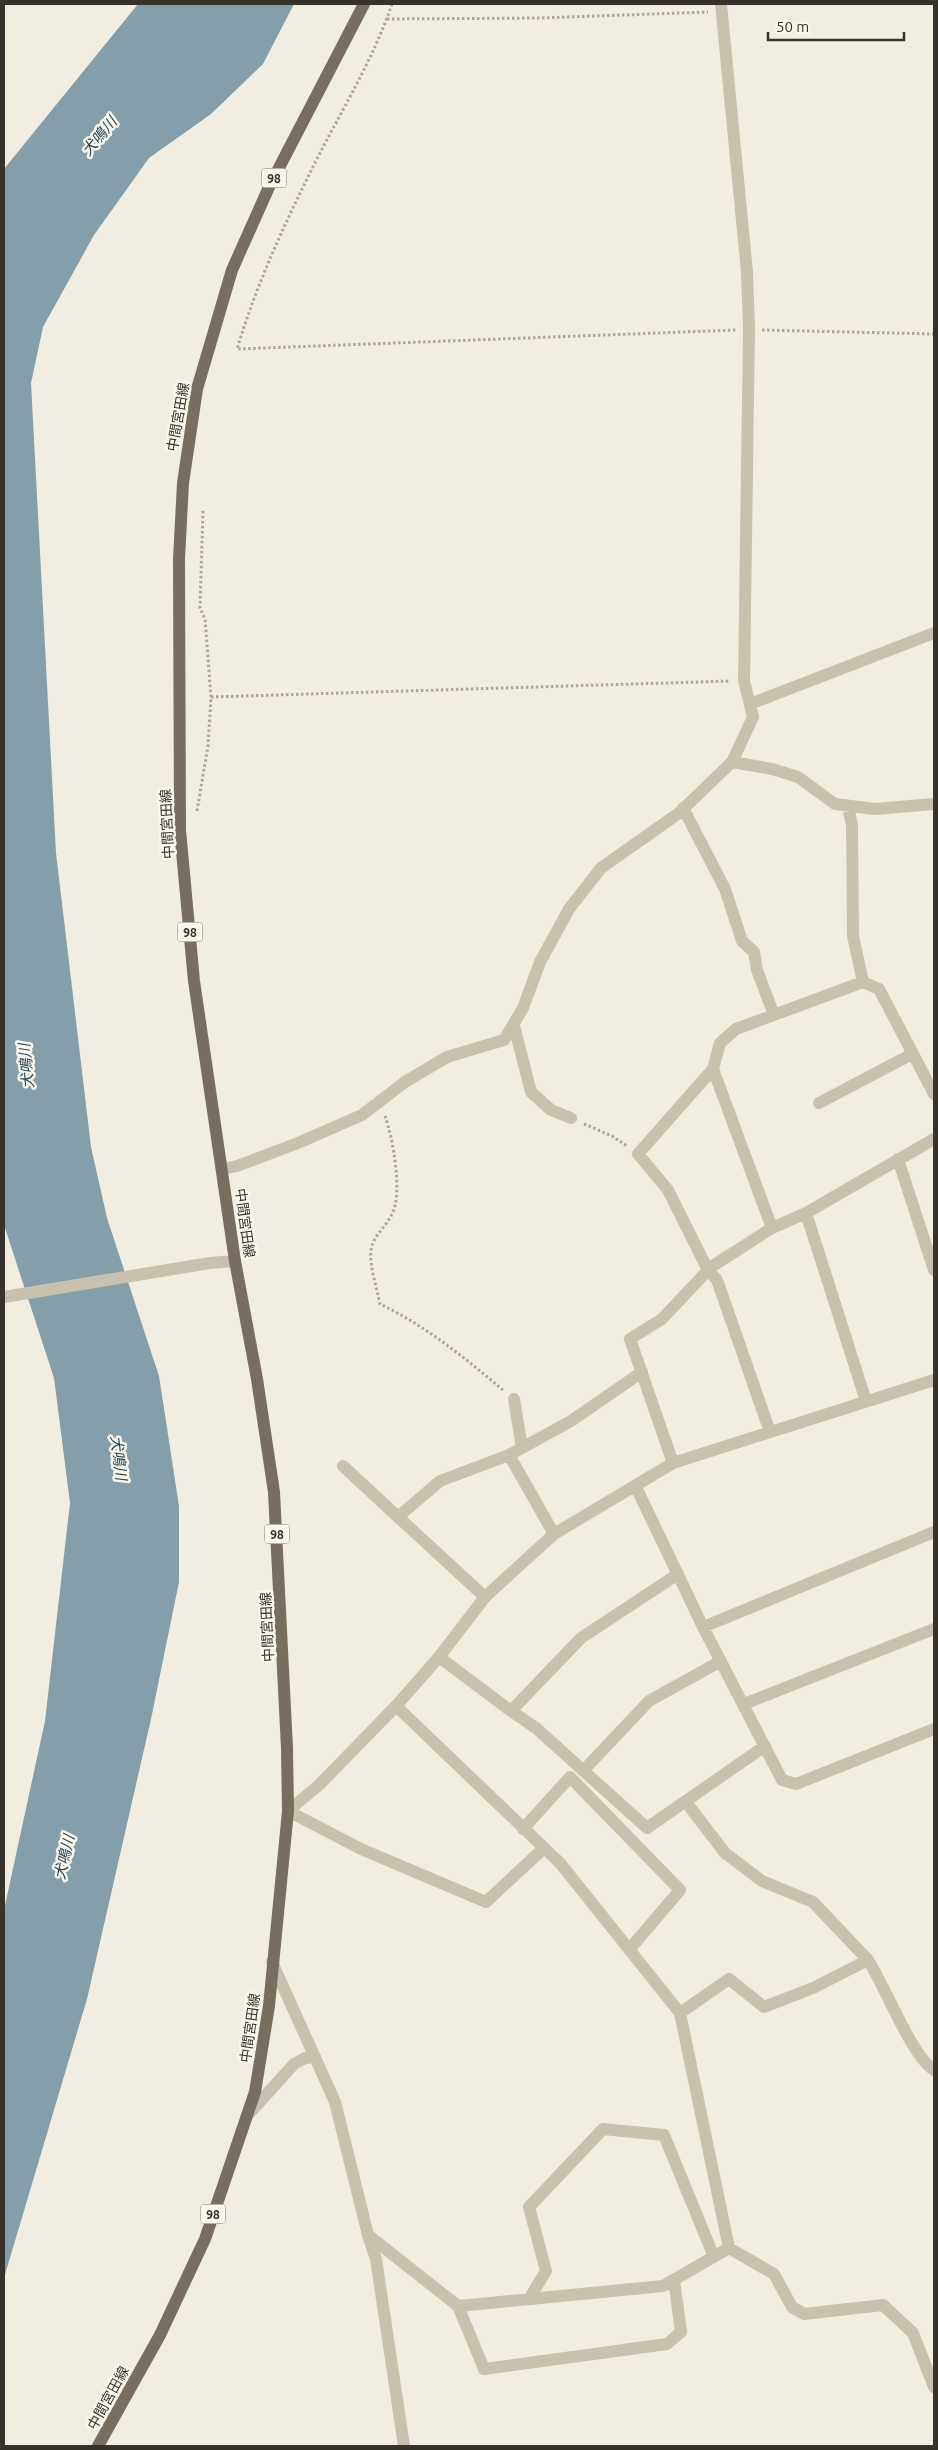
<svg xmlns="http://www.w3.org/2000/svg" width="938" height="2450" viewBox="0 0 938 2450" font-family="Ubuntu,'Noto Sans JP',sans-serif">
<style>
.water{fill:#849eaa}
.lines{fill:none;stroke-linecap:round;stroke-linejoin:round}
.path{stroke:#aea695;stroke-width:3;stroke-dasharray:2.5 2.5;stroke-linecap:butt}
.minor{stroke:#c8c1ae;stroke-width:12}
.tertiary{stroke:#c8c1ae;stroke-width:12}
.primary{stroke:#776e5f;stroke-width:12}
.labels{text-anchor:middle;dominant-baseline:central;stroke-width:5;stroke-linejoin:round;paint-order:stroke}
.shield{fill:#f9f6ee;stroke:#716e66;stroke-width:1}
.shield-label{font-size:12px;font-weight:bold;fill:#37332c}
.street-label{font-size:14px;fill:#37332c;stroke:#f9f6ee}
.water-label{font-size:15px;font-style:italic;fill:#264554;stroke:#f9f6ee}
</style>
<rect width="100%" height="100%" fill="#f1eee1"/>
<!-- water -->
<path class="water" d="M138 4H294L263 64 211 114 149 158 94 235 43 327 31 383 56 853 91 1147 107 1218 159 1376 179 1506V1582L151 1719 87 1999 4 2278V1910L45 1721 70 1503 54 1378 4 1225V169Z"/>
<g class="lines">
<!-- path -->
<path class="path" d="M392 4C375 54 348 100 323 147 290 212 258 279 237 349L736 330
M387 19 540 18 708 12
M762 330 934 334
M211 697 730 681
M197 811 208 746 211 697 205 619 200 608 203 510
M385 1116C393 1138 403 1194 392 1214 386 1227 373 1236 371 1250 369 1264 377 1289 380 1304 426 1326 465 1358 504 1391
M584 1124 612 1136 627 1146"/>
<!-- minor -->
<path class="minor" d="M750 704 934 633
M732 762 772 769 798 777 835 804 875 809 934 804
M848 806 852 826 853 936 863 982
M683 808 725 889 742 941 754 952 757 970 774 1015
M514 1026 531 1092 551 1110 571 1118
M713 1069 720 1043 736 1029 863 982 879 989 934 1094
M819 1103 912 1054
M898 1159 934 1270
M223 1169 237 1166 298 1143 362 1115 405 1082 447 1057 504 1040 523 1008 540 962 569 909 601 868 679 813 732 762 753 717 744 681 749 329 747 272 721 4
M806 1213 866 1401
M514 1399 522 1448
M770 1432 717 1280 708 1270 668 1190 638 1154 713 1069 772 1228
M673 1463 630 1339 662 1319 711 1267 772 1228 806 1213 934 1139
M343 1466 398 1517
M636 1487 703 1627 782 1780 796 1784 934 1729
M554 1534 509 1455 571 1421 642 1372
M678 1574 581 1638 511 1711 536 1728 647 1828 765 1746
M485 1597 398 1517 440 1481 509 1455
M703 1627 934 1532
M439 1657 511 1711
M744 1704 934 1629
M396 1706 560 1863 680 2013 729 2248 774 2274 792 2307 804 2314 883 2305 913 2333 934 2387
M583 1771 649 1701 721 1661
M523 1829 570 1777 680 1890 629 1950
M544 1848 486 1902 361 1849 288 1811 319 1785 396 1706 439 1657 485 1597 554 1534 673 1463 934 1380
M868 1960C884 1984 912 2057 934 2070
M272 1962 335 2102 368 2235 458 2306 663 2286 729 2248
M680 2013 729 1979 764 2007 813 1988 868 1960 813 1902 762 1881 725 1853 686 1802
M247 2116 294 2064 305 2058 315 2057
M529 2299 546 2271 529 2207 603 2129 664 2135 714 2257
M458 2306 484 2369 667 2344 681 2332 674 2280"/>
<!-- tertiary -->
<path class="tertiary" d="M4 1297 210 1263 235 1261
M368 2235 376 2259 404 2446"/>
<!-- primary -->
<path class="primary" d="M98 2446 160 2335 205 2239 255 2092 269 2006 288 1811 287 1748 274 1492 257 1379 235 1261 194 981 180 830 179 559 183 483 197 389 232 270 269 187 364 4"/>
</g>
<g class="labels">
<!-- shield labels -->
<g class="shield">
<rect x="261.5" y="168.5" width="25" height="19" rx="4"/>
<rect x="177.5" y="922.5" width="25" height="19" rx="4"/>
<rect x="264.5" y="1524.5" width="25" height="19" rx="4"/>
<rect x="200.5" y="2204.5" width="25" height="19" rx="4"/>
</g>
<g class="shield-label">
<text x="274" y="178">98</text>
<text x="190" y="932">98</text>
<text x="277" y="1534">98</text>
<text x="213" y="2214">98</text>
</g>
<!-- street labels -->
<g class="street-label">
<text transform="translate(178 417) rotate(-80)">中間宮田線</text>
<text transform="translate(167 824) rotate(-93)">中間宮田線</text>
<text transform="translate(245 1223) rotate(82)">中間宮田線</text>
<text transform="translate(267 1627) rotate(-93)">中間宮田線</text>
<text transform="translate(250 2028) rotate(-82)">中間宮田線</text>
<text transform="translate(108 2398) rotate(-61)">中間宮田線</text>
</g>
<!-- water labels -->
<g class="water-label">
<text transform="translate(99 136) rotate(-50)">犬鳴川</text>
<text transform="translate(26 1066) rotate(-95)">犬鳴川</text>
<text transform="translate(119 1458) rotate(83)">犬鳴川</text>
<text transform="translate(64 1857) rotate(-77)">犬鳴川</text>
</g>
</g>
<!-- border -->
<rect width="938" height="2450" fill="none" stroke="#37332c" stroke-width="10"/>
<!-- scale -->
<path d="M768 32v8h136v-8" fill="none" stroke="#37332c" stroke-width="2.5"/>
<text x="776" y="32" font-size="15" fill="#37332c" stroke="#f9f6ee" stroke-width="4" paint-order="stroke">50 m</text>
</svg>
